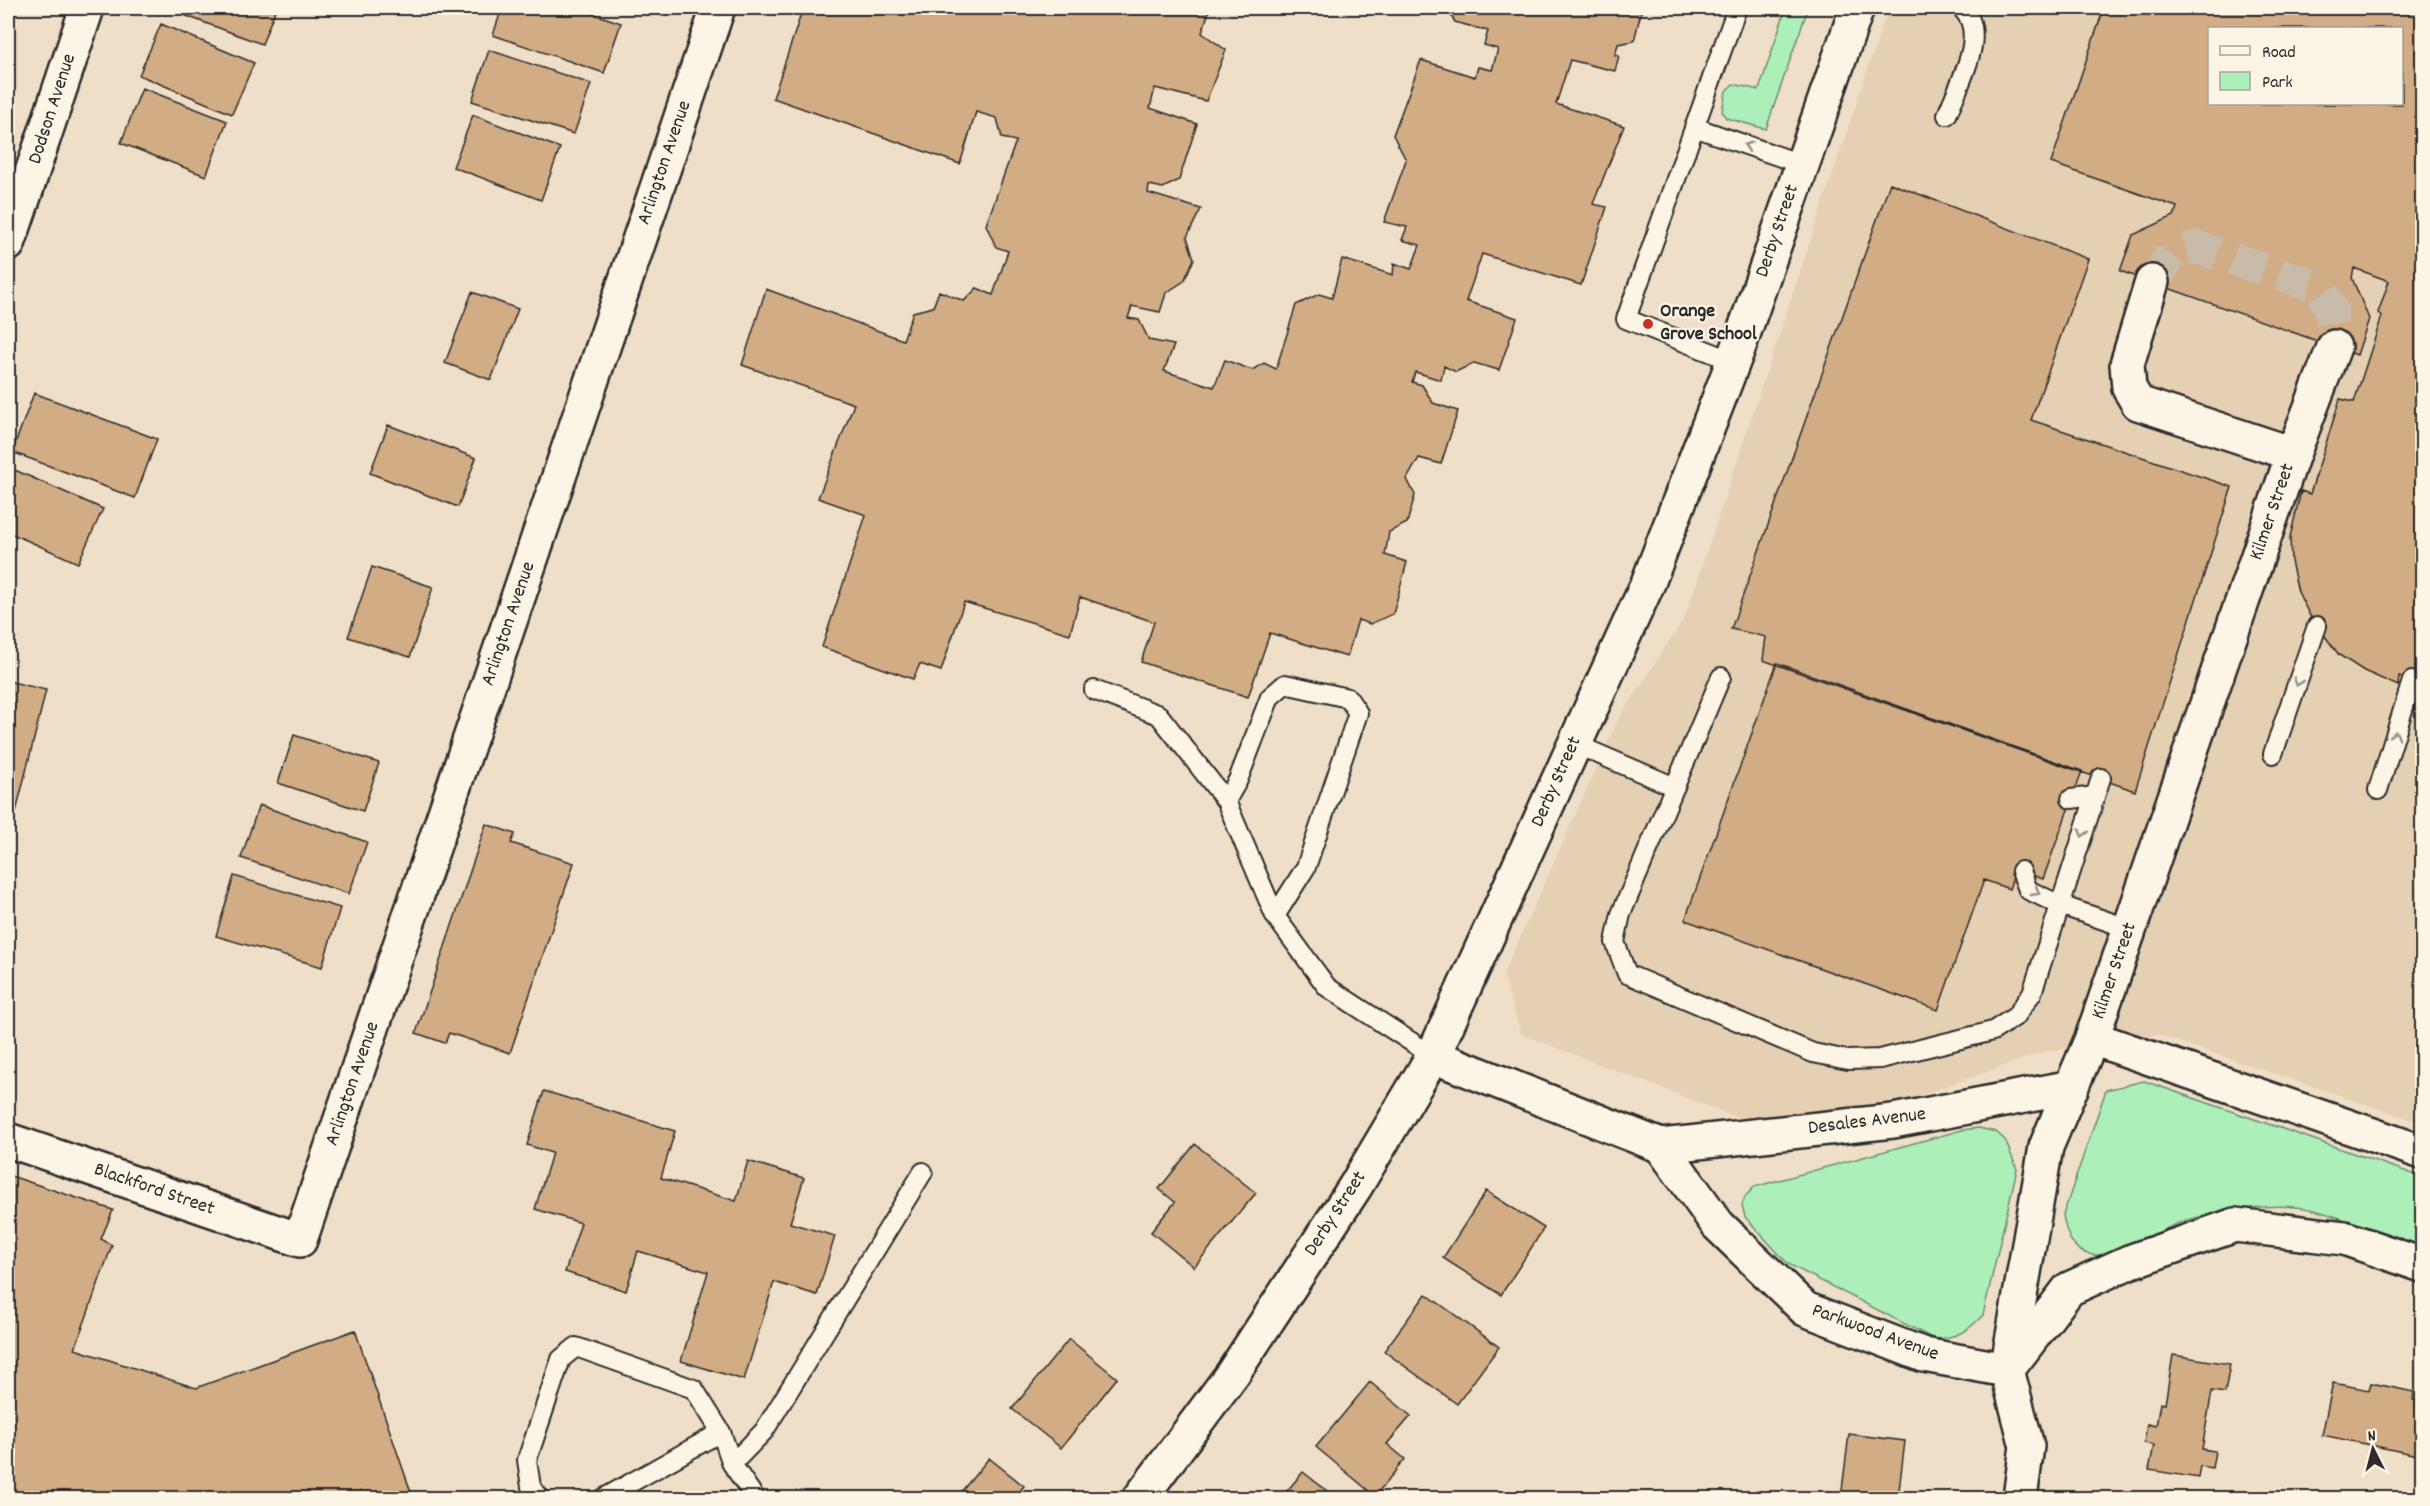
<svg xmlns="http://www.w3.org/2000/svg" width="2430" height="1506" viewBox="0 0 2430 1506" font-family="Dekko,sans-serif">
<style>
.built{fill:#e6d0b4;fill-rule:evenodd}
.green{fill:#adefb9;stroke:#6c8d72;stroke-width:1.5}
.building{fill:#d2ac84;stroke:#2b2b2b;stroke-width:1.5;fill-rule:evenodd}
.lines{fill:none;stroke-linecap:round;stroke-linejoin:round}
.street-tunnel{stroke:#c8bba9;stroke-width:33;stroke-dasharray:33 16;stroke-linecap:butt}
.lane-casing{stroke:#2b2b2b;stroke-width:22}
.street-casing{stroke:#2b2b2b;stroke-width:38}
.secondary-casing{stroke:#2b2b2b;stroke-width:38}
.lane{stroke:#fcf5e5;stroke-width:18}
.street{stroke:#fcf5e5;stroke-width:33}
.secondary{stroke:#fcf5e5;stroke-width:33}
.oneway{stroke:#949088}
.poi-dot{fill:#c8321e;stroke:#fcf5e5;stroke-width:2}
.labels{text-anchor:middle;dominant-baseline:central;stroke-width:4.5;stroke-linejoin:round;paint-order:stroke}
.street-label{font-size:20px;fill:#2b2b2b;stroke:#fcf5e5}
.poi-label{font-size:20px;font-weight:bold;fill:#2b2b2b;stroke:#fcf5e5;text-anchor:start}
</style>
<rect width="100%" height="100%" fill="#efdfc8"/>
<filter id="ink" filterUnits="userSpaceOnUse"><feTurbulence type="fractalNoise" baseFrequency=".0167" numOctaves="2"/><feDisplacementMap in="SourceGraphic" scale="12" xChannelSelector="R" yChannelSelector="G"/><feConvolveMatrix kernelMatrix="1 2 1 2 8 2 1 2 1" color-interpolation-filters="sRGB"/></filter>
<g filter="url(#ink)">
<!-- built -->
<path class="built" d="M1888 8H2422V1123L2159 1035 2043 1052 1916 1097 1756 1125 1521 1034 1503 975 1618 720 1685 617ZM2210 28H2402V104H2210Z"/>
<!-- green -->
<path class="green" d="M1786 8H1808L1766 129 1726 118 1722 111 1726 91 1733 84 1759 90Z
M2144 1081 2422 1177V1246C2386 1234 2350 1220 2314 1210 2277 1201 2222 1210 2187 1220 2157 1229 2125 1258 2093 1255 2072 1253 2066 1233 2063 1215L2106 1090Z
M1979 1128 1996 1132 2005 1140 2017 1169 1983 1315C1968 1331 1957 1338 1934 1339L1788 1264 1745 1217 1742 1205 1745 1197 1754 1187 1962 1130Z"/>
<!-- building -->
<path class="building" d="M165 8H276L262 44Z
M502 8H577L621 23 604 73 493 35Z
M803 8H1210L1202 33 1226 50 1206 101 1155 88 1150 108 1197 124 1179 180 1163 188 1149 185 1148 193 1201 209 1187 237 1194 259 1184 281 1166 293 1160 312 1132 306 1128 318 1139 320 1149 340 1174 345 1164 371 1214 387 1225 360 1252 370 1264 363 1276 369 1296 305 1319 294 1332 298 1342 259 1393 275 1394 263 1411 269 1420 245 1402 240 1407 227 1384 222 1406 160 1393 135 1421 60 1475 77 1478 67 1492 70 1498 49 1484 45 1488 31 1455 22 1446 8H1642L1634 41 1618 44 1615 55 1619 56 1615 71 1570 60 1556 104 1624 126 1593 204 1607 207 1581 285 1482 254 1466 301 1517 318 1499 370 1474 363 1456 372 1444 366 1441 380 1415 372 1412 382 1422 385 1433 403 1458 411 1441 464 1419 458 1407 479 1415 495 1407 523 1389 532 1385 555 1407 562 1393 614 1370 624 1358 620 1347 657 1270 633 1248 697 1141 662 1154 622 1080 597 1070 634 964 602 941 671 920 664 913 679 822 647 866 515 818 498 854 404 742 365 766 289 903 340 913 312 933 307 939 291 964 301 977 288 993 295 1008 251 996 247 986 225 1016 141 1002 138 997 118 976 112 960 164 773 98Z
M2104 8H2422V684L2399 676 2398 686 2364 671 2339 655 2310 616 2298 592 2291 561 2290 537 2301 491 2310 494 2340 399 2354 402 2382 316 2378 313 2389 281 2354 268 2352 278 2369 319 2357 355 2120 271 2133 235 2174 216 2177 207 2051 163ZM2210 28H2402V104H2210Z
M161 24 254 63 232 114 139 75Z
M489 50 591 84 574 134 472 101Z
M142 88 227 121 206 176 121 143Z
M473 115 560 148 541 200 453 167Z
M1890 183 2088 259 2031 420 2232 487 2135 791 1763 660 1766 637 1731 629Z
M472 292 518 309 491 380 445 363Z
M34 393 157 439 135 498 12 452Z
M388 425 476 458 458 507 370 473Z
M8 467 103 509 78 563 8 532Z
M372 567 433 587 410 657 348 637Z
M1777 663 2082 771 2043 879 2016 869 2009 889 1984 880 1938 1010 1685 920Z
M8 681 46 690 16 812 8 810Z
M294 735 379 763 363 811 278 783Z
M259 805 367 842 349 894 241 858Z
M486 824 515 834 511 843 574 863 510 1053 449 1033 445 1043 416 1033Z
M234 876 340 908 322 967 216 936Z
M544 1091 675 1131 661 1178 736 1201 748 1161 804 1178 790 1223 835 1236 817 1295 774 1282 744 1380 681 1361 708 1272 638 1251 626 1291 565 1272 581 1223 535 1209 552 1153 527 1145Z
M1195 1144 1256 1193 1194 1267 1151 1232 1175 1202 1159 1189Z
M8 1175 113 1210 101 1239 112 1245 75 1349 196 1388 355 1330 413 1498H8Z
M1486 1191 1544 1228 1501 1295 1443 1258Z
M1426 1294 1499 1347 1457 1404 1384 1351Z
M1069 1339 1117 1378 1061 1448 1012 1409Z
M2173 1355 2230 1364 2225 1393 2212 1391 2202 1449 2215 1451 2212 1468 2200 1466 2198 1478 2149 1470 2154 1445 2144 1443 2147 1424 2156 1426 2160 1403 2165 1404Z
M1370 1382 1411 1416 1387 1444 1405 1459 1375 1496 1316 1447Z
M2333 1383 2369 1390 2371 1383 2414 1392 2413 1400 2422 1402V1456L2322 1435Z
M1849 1434 1905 1441 1898 1498H1841Z
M989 1458 1024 1486 1014 1498H956Z
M1303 1472 1336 1498H1281Z"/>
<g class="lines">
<!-- street-tunnel -->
<path class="street-tunnel" d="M2152 282 2173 253 2196 247 2319 287 2331 309 2334 347"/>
<defs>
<path id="lane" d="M1947 115C1958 85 1990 32 1961 8
M1694 127 1801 164
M1733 361 1626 319 1737 8
M1721 677 1621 914 1615 942 1627 974 1813 1053 1848 1060 1880 1059 1993 1031 2016 1016 2032 993 2101 778
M1094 690 1159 715 1226 801 1275 916 1327 987 1433 1056
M1575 744 1675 787
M2273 754 2317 626
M2378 790 2412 681
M2071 799 2095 796
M1226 801 1238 780 1270 697 1285 684 1348 698 1358 713 1306 867 1275 916
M2021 871 2028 890 2060 905 2130 929
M732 1464 764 1431 923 1172
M540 1498 531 1487 527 1460 561 1359 576 1347 694 1389 721 1432 732 1464 755 1498
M604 1498 721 1432"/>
<path id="street" d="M2152 282 2127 364 2129 388 2138 403 2293 454 2334 347
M2092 1038 2422 1152
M1433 1056 1661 1146 1718 1225 1805 1309 1924 1355 2007 1370 2069 1289 2129 1262 2235 1225 2344 1238 2422 1265
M8 1140 300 1240 718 8
M1661 1146 1893 1121 2072 1087
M2020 1498 2027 1446 2007 1370 2046 1147 2092 1038 2293 454"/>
<path id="secondary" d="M8 244 87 8
M1140 1498 1233 1373 1355 1187 1433 1056 1648 583 1738 349 1857 8"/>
</defs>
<!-- lane casing -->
<use href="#lane" class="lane-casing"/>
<!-- street casing -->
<use href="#street" class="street-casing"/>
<!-- secondary casing -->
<use href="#secondary" class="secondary-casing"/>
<!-- lane -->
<use href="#lane" class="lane"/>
<!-- street -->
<use href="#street" class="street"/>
<!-- secondary -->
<use href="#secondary" class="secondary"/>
</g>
<!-- one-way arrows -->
<defs><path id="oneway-chevron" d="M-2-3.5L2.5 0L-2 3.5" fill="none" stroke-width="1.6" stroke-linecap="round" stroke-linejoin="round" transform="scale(1.5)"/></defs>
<g class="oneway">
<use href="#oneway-chevron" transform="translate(1748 146) rotate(-161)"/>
<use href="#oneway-chevron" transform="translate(2298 682) rotate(109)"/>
<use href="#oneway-chevron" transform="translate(2395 735) rotate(-73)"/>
<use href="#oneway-chevron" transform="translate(2083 833) rotate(108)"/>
<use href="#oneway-chevron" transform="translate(2036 892) rotate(31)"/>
</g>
</g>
<!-- markers -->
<circle class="poi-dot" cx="1648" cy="324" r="6"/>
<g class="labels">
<!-- street labels -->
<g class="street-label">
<text transform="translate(53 109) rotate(-72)">Dodson Avenue</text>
<text transform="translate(665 163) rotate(-71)">Arlington Avenue</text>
<text transform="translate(1778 231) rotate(-71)">Derby Street</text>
<text transform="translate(2273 512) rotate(-71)">Kilmer Street</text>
<text transform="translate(509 624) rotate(-71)">Arlington Avenue</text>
<text transform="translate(1557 782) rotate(-66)">Derby Street</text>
<text transform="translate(2115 971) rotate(-71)">Kilmer Street</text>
<text transform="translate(353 1084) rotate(-71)">Arlington Avenue</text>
<text transform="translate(1867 1122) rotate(-7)">Desales Avenue</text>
<text transform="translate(154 1190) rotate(19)">Blackford Street</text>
<text transform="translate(1336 1214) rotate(-57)">Derby Street</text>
<text transform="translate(1875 1333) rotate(20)">Parkwood Avenue</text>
</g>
<!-- poi labels -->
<g class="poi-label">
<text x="1660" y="312">Orange<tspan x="1660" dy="23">Grove School</tspan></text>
</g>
</g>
<!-- margin -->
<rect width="2430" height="1506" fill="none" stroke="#fcf5e5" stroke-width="30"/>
<rect x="15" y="15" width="2400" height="1476" fill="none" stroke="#2b2b2b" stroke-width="2" filter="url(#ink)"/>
<!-- legend -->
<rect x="2208" y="27" width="195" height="78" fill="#fcf5e5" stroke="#a8a49b" stroke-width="1.5"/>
<rect x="2220" y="46" width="30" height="9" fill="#fcf5e5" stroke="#a8a49b" stroke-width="1.5"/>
<text x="2262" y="57" font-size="18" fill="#2b2b2b">Road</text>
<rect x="2220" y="72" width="30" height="18" fill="#adefb9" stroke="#a8a49b" stroke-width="1.5"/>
<text x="2262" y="87" font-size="18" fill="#2b2b2b">Park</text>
<!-- north arrow -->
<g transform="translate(2373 1449) rotate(354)" stroke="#fcf5e5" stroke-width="4.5" paint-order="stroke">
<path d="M0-4.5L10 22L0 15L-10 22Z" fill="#2b2b2b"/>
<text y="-9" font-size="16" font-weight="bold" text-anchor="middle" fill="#2b2b2b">N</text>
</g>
</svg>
